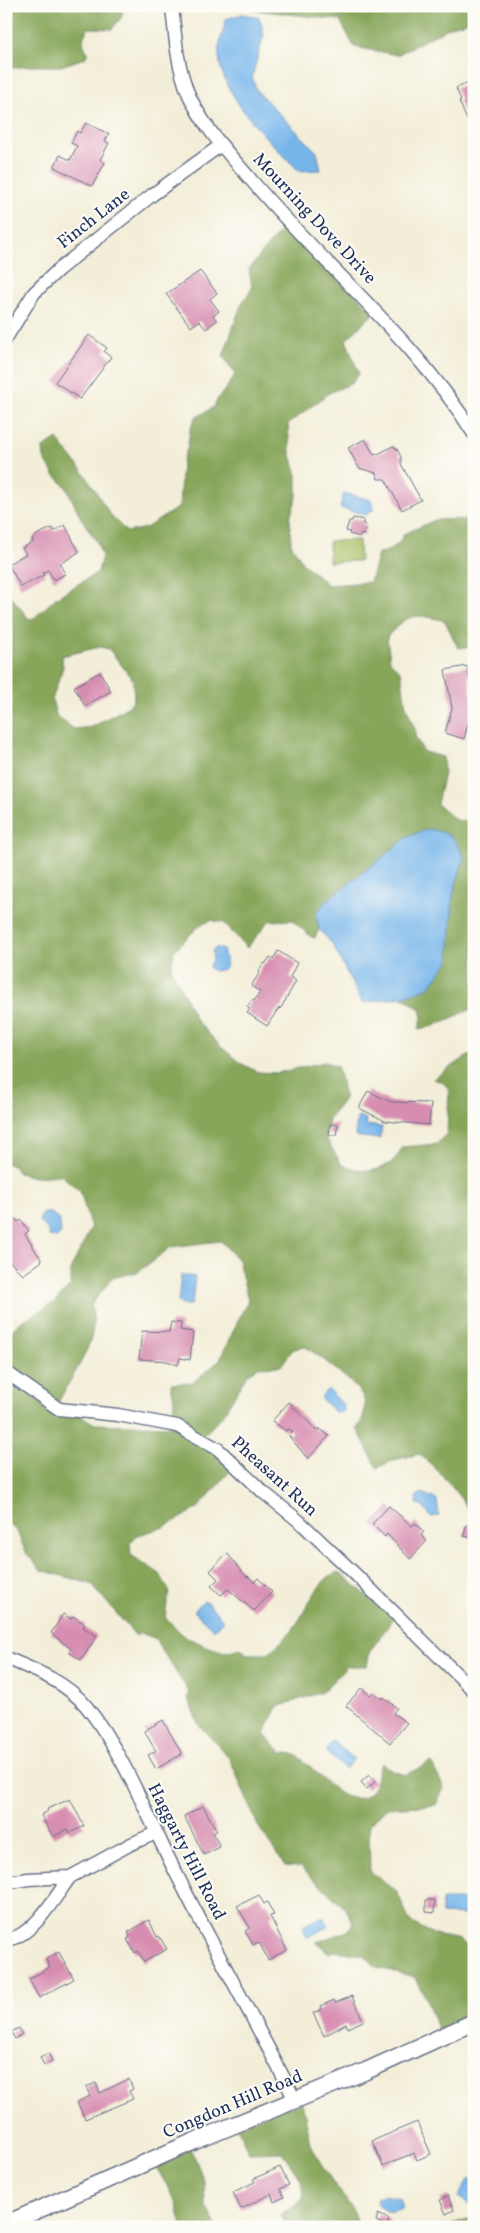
<svg xmlns="http://www.w3.org/2000/svg" width="480" height="2233" viewBox="0 0 480 2233" font-family="Vollkorn,serif">
<style>
.green{fill:#aac065;stroke:#627862}
.forest{fill:#87a65a;stroke:#516a5c;fill-rule:evenodd}
.water{fill:#76b5ea;stroke:#4872a4}
.building{fill:#d78db0}
.lines{fill:none;stroke-linecap:round;stroke-linejoin:round}
.minor-casing{stroke:#677289;stroke-width:15}
.tertiary-casing{stroke:#677289;stroke-width:19}
.minor{stroke:#fff;stroke-width:12}
.tertiary{stroke:#fff;stroke-width:16}
.labels{text-anchor:middle;dominant-baseline:central;stroke-width:4;stroke-linejoin:round;paint-order:stroke}
.street-label{font-size:18px;fill:#1b2f5e;stroke:#fdfcf7}
</style>
<rect width="100%" height="100%" fill="#fdfcf7"/>
<filter id="ink" filterUnits="userSpaceOnUse"><feTurbulence type="fractalNoise" baseFrequency=".02" numOctaves="2"/><feDisplacementMap in="SourceGraphic" scale="10" xChannelSelector="R" yChannelSelector="G"/><feConvolveMatrix kernelMatrix="1 2 1 2 8 2 1 2 1" color-interpolation-filters="sRGB"/></filter>
<filter id="wash" filterUnits="userSpaceOnUse"><feTurbulence type="fractalNoise" baseFrequency=".0096" numOctaves="4" result="noise"/><feDisplacementMap in="SourceGraphic" scale="20" xChannelSelector="R" yChannelSelector="G"/><feGaussianBlur stdDeviation="1.12" result="paint"/><feColorMatrix in="noise" values="0 0 0 0 0 0 0 0 0 0 0 0 0 0 0 0 0 1.4 0 .05"/><feComposite in="paint" operator="in"/></filter>
<g filter="url(#wash)">
<rect width="100%" height="100%" fill="#f3eed8"/>
<!-- green -->
<path class="green" d="M359 540 360 561 329 562V541Z"/>
<!-- forest -->
<path class="forest" d="M6 6H124L121 18 112 29 89 28C81 38 82 43 88 53L85 58 61 66H29L6 69Z
M250 6H474V20L452 26 397 55 354 47 340 20 254 10Z
M285 225 374 313 346 340 359 374 352 383 329 393 288 424 290 452 297 475V496L290 518 291 544 303 563 328 585 370 582 378 553 385 552 398 544 404 534 435 520 474 519V649L471 647 458 648 445 621C415 613 408 613 387 637L390 661 401 672 406 706 416 732 415 736 424 752 443 757 444 773 437 804 456 820 474 822V1008L434 1026 419 1029 422 1018 420 1009 402 997 449 961 453 894 464 858 427 829 408 837 325 902 316 914 319 929 315 938 311 937 292 920 269 921 247 948 224 923 211 920 198 927 174 951 171 968 196 1020 221 1047 242 1064 258 1072 277 1073 324 1062 337 1066 344 1091V1099L329 1119 326 1138 342 1165C350 1167 359 1170 367 1171 381 1171 398 1161 402 1147L437 1144 447 1133 449 1089 442 1082 433 1079 474 1052V1518C458 1493 441 1471 419 1454L394 1460 377 1468 357 1428C364 1420 368 1405 362 1395 354 1382 317 1354 304 1346L292 1350 281 1366 258 1367 247 1375 223 1415 203 1436 232 1469 197 1509 164 1527 136 1536 130 1543 131 1555 160 1574 169 1591 165 1617 184 1636 206 1646 225 1652 240 1648 247 1654H268C276 1646 286 1638 293 1629 306 1613 317 1577 339 1572L394 1618 370 1651 367 1666H348L322 1692 277 1707 264 1734 282 1753C285 1753 290 1753 293 1754 316 1764 344 1815 369 1793 380 1784 374 1772 382 1763L392 1771 405 1775 431 1762 444 1788 436 1805 386 1808 369 1825 370 1871 397 1891 410 1922 435 1935 461 1940 465 1945 474 1946V2022L440 2037 426 1998 414 1977 376 1967 364 1955 335 1951 329 1953 316 1942 348 1931 353 1923 346 1909 300 1867 285 1866 258 1826 230 1759 198 1724 188 1698 189 1692 154 1638 140 1633 136 1636 91 1584 41 1570 26 1553 17 1531 6 1522V1476L9 1470 6 1459V1335L22 1321 54 1303 71 1285V1268L91 1228 80 1191 61 1175 34 1177 18 1173 16 1168 6 1163V596L9 594 29 619 34 618 57 597 98 572 102 556 97 542 81 518 66 487 54 475 44 458 43 448 57 439 87 477 111 516 127 532 146 528 179 507 182 462 187 449 190 430 195 418 214 407C218 394 230 387 235 374L223 356 241 305 252 288 249 269ZM100 647 109 649 133 680 134 699 129 706 92 727 74 729 57 717 52 700 63 667 62 656ZM221 1241 238 1260 248 1300 219 1361 193 1382 171 1384 174 1400 172 1426 95 1424 58 1403C72 1373 102 1341 91 1305L112 1278 138 1272 171 1247Z
M302 2102 311 2144 323 2168 351 2207 359 2227H287L281 2215 303 2199 301 2179 282 2152 249 2153 236 2126Z
M190 2145 204 2181 205 2205 217 2227H182L177 2203 153 2162Z
M474 2217V2227H442Z"/>
<!-- water -->
<path class="water" d="M243 14 259 18 264 34 252 77 257 91 317 152 321 170 299 171C271 143 223 99 219 57 217 46 224 31 226 19Z
M344 493 371 500 374 510 368 512 367 515 340 508Z
M427 829C450 833 455 836 464 858L453 894 449 961 429 987 402 997 362 1003 333 945 319 929 316 914 325 902 408 837Z
M217 947 223 950 227 965 224 969 214 971 210 969 209 965 213 959 212 951Z
M360 1117 366 1119 365 1125 382 1127 380 1139 355 1136 357 1118Z
M43 1213H51L59 1220 61 1232 57 1238 50 1237 47 1229 39 1221Z
M181 1275 195 1277 192 1304 184 1306 178 1302Z
M328 1389 344 1405 342 1407 345 1409 341 1413 338 1411 336 1413 320 1398Z
M422 1493 437 1500 439 1516 431 1517 424 1508 417 1504 416 1497Z
M203 1601 207 1602 223 1620 214 1630 194 1611Z
M333 1741 354 1759 345 1769 325 1751Z
M442 1900H470L473 1911H470V1915L441 1914Z
M323 1916 329 1926 308 1937 305 1935 303 1926Z
M469 2178 474 2181V2207L458 2197Z
M383 2195 400 2198 403 2208 387 2212 377 2203 378 2197Z"/>
<g id="blocks">
<!-- building -->
<path class="building" d="M474 81V117L467 120 459 101 461 100 456 88Z
M86 123 109 134 105 141 109 143 100 160 105 163 92 186 54 167 60 155 70 160 77 146 71 143 77 131 80 133Z
M200 271 217 293 210 299 219 311 213 316 217 320 206 329 199 321 191 327 166 294Z
M89 335 107 348 104 352 111 357 80 399 55 382Z
M365 439 373 453 378 454 393 446 397 449 401 457V464L421 500 402 510 385 479H378L376 473 359 468 348 448Z
M353 518 364 520 363 524 366 525 364 535 361 534 360 537 349 534 350 532 346 531 349 521H352Z
M65 525 79 552 60 564 65 574 54 580 48 570 43 573 44 575 21 587 8 564 26 554 22 548 33 542 32 539 38 534 52 528 54 531Z
M467 666 473 705 464 739 445 733 452 708 445 670Z
M100 672 111 691 85 706 74 687Z
M278 951 297 963 290 977 296 981 281 1008 278 1009 267 1026 247 1013 250 1009 247 1007 252 1000 254 1001 260 992 251 986 260 972 259 971 264 963 265 964 270 957 273 959Z
M368 1091 391 1102 431 1103 429 1125 385 1121 359 1108Z
M330 1124H338L336 1135H329Z
M12 1215 18 1222 21 1220 29 1231 25 1234 42 1261 23 1275 6 1258V1219Z
M171 1322 181 1323 180 1330 193 1332 190 1360 180 1358 178 1365 167 1361 139 1359 142 1331 169 1332Z
M289 1402 317 1431 319 1428 329 1436 308 1459 289 1436 293 1432 289 1429 286 1431 272 1421Z
M389 1506 412 1526 415 1523 424 1532 421 1535 427 1541 410 1559 387 1534 385 1537 372 1524Z
M466 1525 474 1527 473 1538 464 1536Z
M227 1553 247 1577 248 1576 254 1582 258 1578 272 1592 254 1611 228 1589 221 1595 211 1586 218 1579 210 1571Z
M63 1614 71 1619 73 1616 85 1624 83 1627 97 1636 81 1660 69 1652 71 1649 51 1633Z
M361 1688 370 1695 373 1692 381 1699 383 1697 397 1708 393 1713 407 1723 390 1743 346 1706Z
M163 1720 182 1754 156 1769 148 1755 156 1751 144 1731Z
M369 1775 375 1782 367 1789 361 1782Z
M70 1799 84 1826 70 1833 68 1829 53 1837 41 1815 48 1811 47 1809Z
M203 1806 217 1831 213 1833 220 1847 204 1855 184 1816Z
M259 1895 264 1904 267 1902 274 1915 270 1916 287 1950 268 1960 259 1942 253 1945 245 1931 250 1928 237 1906Z
M426 1900H435L434 1913 426 1912Z
M149 1920 157 1937 159 1936 167 1949 144 1962 138 1951 135 1953 127 1939 130 1938 128 1932Z
M59 1952 74 1979 39 1998 29 1979 50 1967 46 1959Z
M352 1996 363 2021 348 2028 346 2024 324 2036 313 2013 322 2009 321 2006 334 2000 335 2003Z
M19 2028 22 2034 15 2039 11 2032Z
M48 2053 52 2061 44 2065 40 2057Z
M129 2079 133 2089 129 2091 133 2099 85 2119 77 2102 90 2096 86 2087 96 2083 100 2093Z
M417 2122 431 2154 417 2160 414 2153 383 2166 372 2141Z
M280 2167 289 2185 280 2189 284 2197 274 2202 271 2194 241 2209 233 2192 255 2182 253 2179Z
M448 2196 454 2210 446 2214 440 2200Z
M378 2214 389 2219 387 2226 376 2221Z"/>
</g>
</g>
<g filter="url(#ink)">
<use href="#blocks" fill-opacity="0" stroke="#677289" stroke-width="1"/>
<g class="lines">
<defs>
<path id="minor" d="M172 6C175 36 177 67 189 95 204 128 229 154 252 181 325 267 414 338 474 434
M6 338 34 293 58 270 152 195 221 145
M6 1372 59 1409 118 1415 177 1426 218 1449 263 1492 299 1521 355 1574 474 1691
M6 1658C35 1670 66 1682 86 1706 122 1750 150 1822 176 1873 214 1949 257 2024 295 2100
M70 1877 131 1844 156 1833
M6 1883 28 1879 70 1877C55 1897 33 1937 6 1940"/>
<path id="tertiary" d="M6 2224 195 2141 366 2071 474 2022"/>
</defs>
<!-- minor casing -->
<use href="#minor" class="minor-casing"/>
<!-- tertiary casing -->
<use href="#tertiary" class="tertiary-casing"/>
<!-- minor -->
<use href="#minor" class="minor"/>
<!-- tertiary -->
<use href="#tertiary" class="tertiary"/>
</g>
</g>
<g class="labels">
<!-- street labels -->
<g class="street-label">
<text transform="translate(94 219) rotate(-38)">Finch Lane</text>
<text transform="translate(314 219) rotate(47)">Mourning Dove Drive</text>
<text transform="translate(274 1477) rotate(42)">Pheasant Run</text>
<text transform="translate(186 1852) rotate(63)">Haggarty Hill Road</text>
<text transform="translate(233 2105) rotate(-23)">Congdon Hill Road</text>
</g>
</g>
<!-- margin -->
<rect width="480" height="2233" fill="none" stroke="#fdfcf7" stroke-width="25"/>
</svg>
